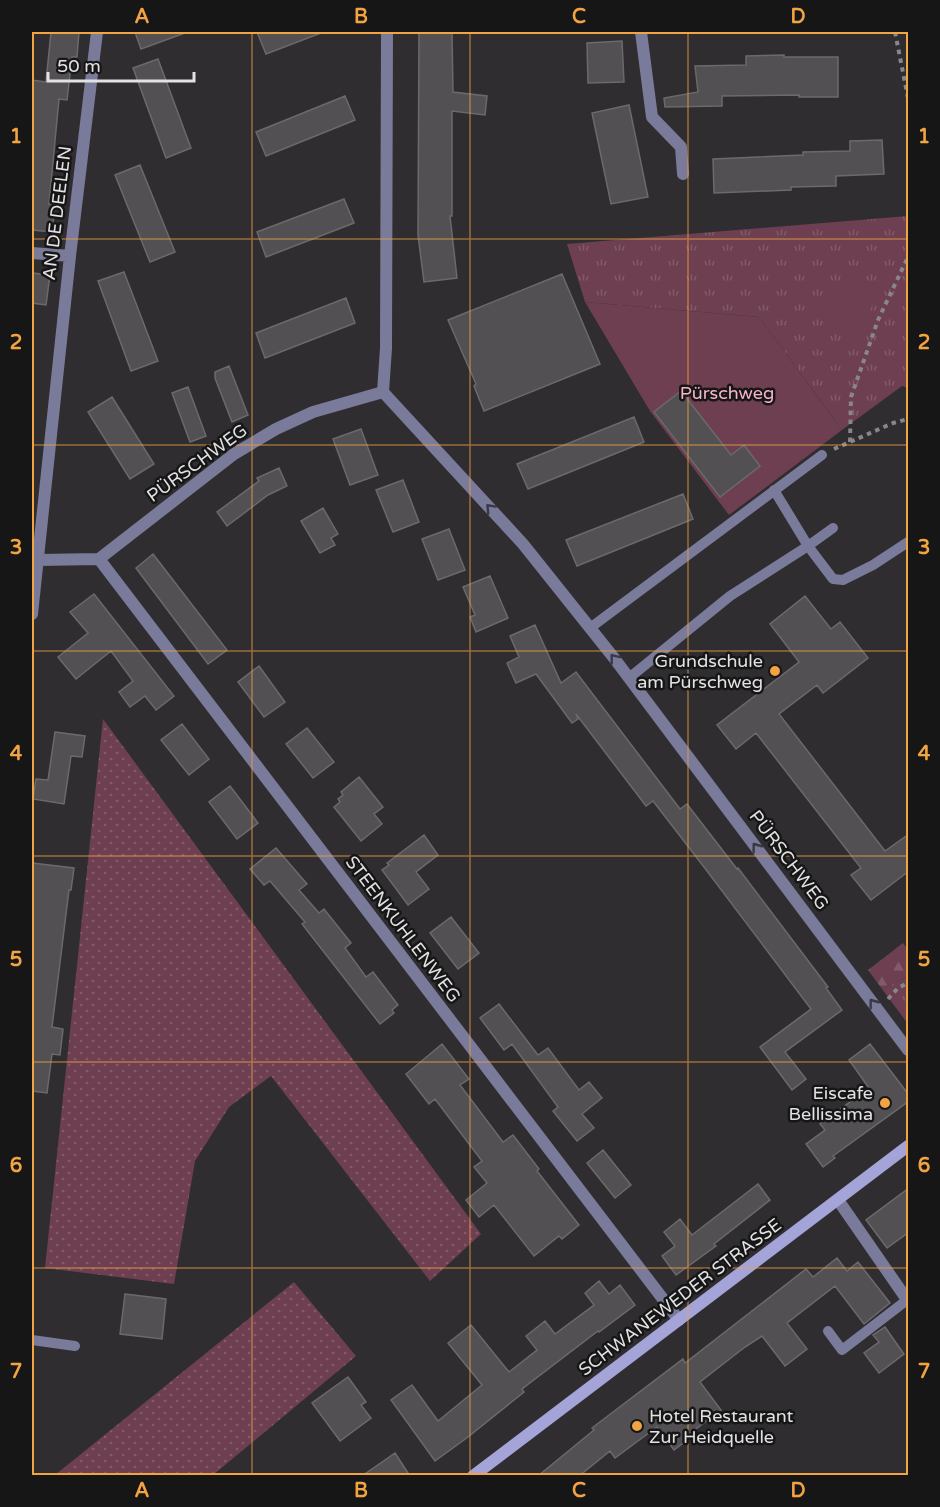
<svg xmlns="http://www.w3.org/2000/svg" width="940" height="1507" viewBox="0 0 940 1507" font-family="'Varela Round',sans-serif">
<style>
.grass{fill:url(#grass-tufts)}
.forest{fill:url(#forest-firs)}
.park{fill:#6d3f50}
.garden{fill:url(#garden-dots)}
.building{fill:#535053;stroke:#6c696b;stroke-width:1.5}
.lines{fill:none;stroke-linecap:round;stroke-linejoin:round}
.path{stroke:#878688;stroke-width:4;stroke-dasharray:4.5 4.5;stroke-linecap:butt}
.lane{stroke:#7a7a9a;stroke-width:10}
.street{stroke:#7a7a9a;stroke-width:12}
.secondary{stroke:#a5a4d9;stroke-width:12}
.oneway{stroke:#393945}
.grid{fill:none;stroke:#f3a442;stroke-width:1.5;stroke-opacity:0.55}
.poi-dot{fill:#f3a442;stroke:#161617;stroke-width:2}
.labels{text-anchor:middle;dominant-baseline:central;stroke-width:5;stroke-linejoin:round;paint-order:stroke}
.street-label{font-size:18px;fill:#e2e1e3;stroke:#161617}
.park-label{font-size:18px;fill:#f7b3ca;stroke:#161617}
.poi-label{font-size:18px;fill:#e2e1e3;stroke:#161617;text-anchor:end}
.neatline{fill:none;stroke:#f3a442;stroke-width:2}
.grid-label{font-size:20px;text-anchor:middle;font-weight:bold;fill:#f3a442}
</style>
<defs>
<pattern id="grass-tufts" width="24" height="20" patternUnits="userSpaceOnUse" patternTransform="scale(1.5)"><rect width="24" height="20" fill="#6d3f50"/><path d="M3 7l-1-3M5 7V3M7 7l1-3M15 17l-1-3M17 17v-4M19 17l1-3" fill="none" stroke="#825a69"/></pattern>
<pattern id="forest-firs" width="22" height="20" patternUnits="userSpaceOnUse" patternTransform="scale(1.5)"><rect width="22" height="20" fill="#6d3f50"/><path d="M5 1l3.5 6h-7zM16 11l3.5 6h-7z" fill="#825a69"/></pattern>
<pattern id="garden-dots" width="8" height="8" patternUnits="userSpaceOnUse" patternTransform="scale(1.5)"><rect width="8" height="8" fill="#6d3f50"/><path d="M2 2h.1M6 6h.1" fill="none" stroke="#825a69" stroke-width="1.8" stroke-linecap="round"/></pattern>
</defs>
<rect width="100%" height="100%" fill="#2f2d30"/>
<!-- grass -->
<path class="grass" d="M908 216V388L902 386 842 430 759 317 585 302 567 244Z
M908 976V1024L882 989Z"/>
<!-- forest -->
<path class="forest" d="M903 943 908 950V976L882 989 868 970Z"/>
<!-- park -->
<path class="park" d="M852 280 875 283 877 289 865 328 852 334 838 331C826 313 831 301 836 281Z
M585 302 759 317 842 430 729 515 650 411Z"/>
<!-- garden -->
<path class="garden" d="M103 719 481 1234 430 1281 271 1076 229 1107 195 1161 174 1284 45 1268Z
M294 1282 356 1356 213 1475H55Z"/>
<!-- building -->
<path class="building" d="M51 32H79L77 57H72L67 100 59 99 49 204 55 205 52 232 32 230V80L46 82Z
M135 32H185V33L141 49Z
M257 32H321V33L266 54Z
M419 32H452L453 92 487 96 485 115 452 111V216H450L457 278 424 282 418 235Z
M622 41 624 82 588 83 587 43Z
M784 55V57H838V97H799V95L722 96V106L665 107 664 98 698 92 695 66 746 65V56Z
M158 59 191 148 166 158 133 68Z
M345 96 355 120 266 156 256 132Z
M629 105 648 197 611 204 592 113Z
M882 140 884 174 836 176V186L791 187V190L714 193 713 159 803 155V152L850 151V141Z
M140 165 175 252 150 262 115 175Z
M344 199 354 223 266 257 257 232Z
M124 272 158 361 131 371 98 281Z
M32 273 50 275 46 305 32 303Z
M562 274 600 364 484 411 474 386 476 384 448 320Z
M346 298 355 323 265 358 256 333Z
M229 366 248 415 232 422 215 378V372Z
M188 387 206 436 190 442 172 393Z
M681 391 731 455 744 445 760 466 720 497 654 412Z
M112 397 154 464 130 479 88 412Z
M634 417 644 442 528 489 517 464Z
M361 429 378 475 350 485 333 439Z
M279 468 287 486 268 495 227 526 217 512 259 481 257 478Z
M403 480 419 522 393 532 376 490Z
M683 494 693 519 577 566 566 540Z
M323 508 338 534 331 538 335 545 320 553 301 521Z
M449 529 465 570 438 580 422 539Z
M153 554 227 650 208 664 136 568Z
M490 576 508 618 476 632 470 617 475 615 463 587Z
M94 594 174 696 156 710 145 696 130 707 119 692 133 681 111 651 76 679 58 657 88 633 70 612Z
M805 596 831 629 840 622 868 658 823 693 817 685 779 714 885 851 909 834V871L871 900 851 875 861 868 756 733 736 749 717 725 799 662 770 624Z
M535 625 561 683 576 672 680 809 687 804 737 869 738 868 828 987 826 988 842 1010 785 1052 806 1079 792 1090 760 1047 811 1009 704 867 653 801 646 806 576 714 578 719 572 723 536 674 516 683 507 663 519 657 510 636Z
M259 666 285 702 264 717 238 682Z
M182 724 209 759 189 775 161 740Z
M307 728 334 762 313 778 286 744Z
M55 732 85 736 82 757 71 756 64 804 33 799 36 779 48 780Z
M359 777 383 807 374 814 382 824 361 841 334 807 340 802 338 799 343 795 341 792Z
M230 786 258 823 237 839 209 802Z
M424 835 438 855 416 872 429 889 408 905 382 870 389 865 387 863Z
M276 848 307 884 299 890 319 913 324 909 351 943 345 948 366 977 373 972 398 1005 392 1010 394 1013 380 1024 302 924 305 922 270 881 264 885 250 869Z
M32 863 74 868 71 890H69L52 1027 63 1029 60 1055 52 1054 47 1093 32 1091Z
M451 917 479 953 458 969 430 933Z
M499 1004 538 1055 548 1048 579 1090 589 1082 602 1098 582 1114 594 1128 577 1141 553 1111 558 1107 512 1044 504 1050 480 1018Z
M442 1044 469 1079 460 1085 503 1142 513 1135 539 1169 537 1171 579 1225 562 1239 559 1236 534 1256 494 1205 479 1217 466 1200 487 1183 474 1167 482 1161 435 1099 429 1104 406 1074Z
M870 1044 909 1095V1101L833 1156 835 1158 823 1167 806 1144 825 1130 820 1124 869 1088 849 1060Z
M603 1150 631 1185 615 1198 587 1163Z
M758 1184 770 1200 714 1244 716 1246 676 1275 662 1256 675 1246 664 1232 680 1219 692 1235Z
M909 1188V1232L887 1248 866 1220Z
M837 1258 847 1271 858 1262 890 1303 864 1324 835 1286 787 1323 807 1349 785 1366 762 1336 745 1347 700 1382 721 1410 688 1435 690 1438 674 1450 657 1427 615 1458 610 1451 579 1476H538L594 1430 592 1428 683 1359 685 1363 806 1269 813 1277Z
M599 1281 609 1294 620 1285 635 1305 599 1332 598 1331 522 1389 524 1392 468 1437 435 1461 391 1400 412 1385 438 1421 482 1385 448 1343 471 1325 509 1372 537 1350 526 1336 545 1321 555 1334 594 1305 585 1293Z
M125 1294 166 1299 162 1339 120 1334Z
M885 1327 904 1354 879 1373 864 1353 879 1342 873 1335Z
M348 1377 366 1402 361 1405 371 1418 340 1441 312 1403Z
M395 1453 410 1476H362Z"/>
<g class="lines">
<!-- path -->
<path class="path" d="M895 32 908 98
M850 442 851 397 878 320 908 257
M834 449 893 423 908 419
M888 999 898 988 908 983"/>
<!-- lane -->
<path class="lane" d="M774 490 808 546 833 579 843 580 873 565 908 542
M590 628 822 455
M629 678 730 596 808 546 833 528
M828 1331 842 1350 907 1300
M32 1340 75 1346"/>
<!-- street -->
<path class="street" d="M387 32 386 348 383 392 523 544 614 658 908 1050
M641 32 652 117 681 147 683 174
M32 253 70 256
M99 559 679 1320
M38 560 99 559 234 454 276 429 313 412 383 392
M32 614 70 256 97 32
M838 1200 908 1301"/>
<!-- secondary -->
<path class="secondary" d="M473 1476 908 1146"/>
</g>
<!-- one-way arrows -->
<defs><path id="oneway-chevron" d="M-2-3.5L2.5 0L-2 3.5" fill="none" stroke-width="1.6" stroke-linecap="round" stroke-linejoin="round" transform="scale(1.5)"/></defs>
<g class="oneway">
<use href="#oneway-chevron" transform="translate(490 508) rotate(-133)"/>
<use href="#oneway-chevron" transform="translate(614 658) rotate(-128)"/>
<use href="#oneway-chevron" transform="translate(756 847) rotate(-127)"/>
<use href="#oneway-chevron" transform="translate(873 1003) rotate(-127)"/>
</g>
<!-- grid -->
<path class="grid" d="M252 32V1476M470 32V1476M688 32V1476M32 239H908M32 445H908M32 651H908M32 856H908M32 1062H908M32 1268H908"/>
<!-- markers -->
<g class="poi-dot">
<circle cx="775" cy="671" r="6"/>
<circle cx="885" cy="1103" r="6"/>
<circle cx="637" cy="1426" r="6"/>
</g>
<g class="labels">
<!-- street labels -->
<g class="street-label">
<text transform="translate(57 213) rotate(-83)">AN DE DEELEN</text>
<text transform="translate(197 463) rotate(-36)">PÜRSCHWEG</text>
<text transform="translate(789 860) rotate(53)">PÜRSCHWEG</text>
<text transform="translate(403 929) rotate(53)">STEENKUHLENWEG</text>
<text transform="translate(680 1297) rotate(-37)">SCHWANEWEDER STRASSE</text>
</g>
<!-- park labels -->
<g class="park-label">
<text x="727" y="393">Pürschweg</text>
</g>
<!-- poi labels -->
<g class="poi-label">
<text x="763" y="661">Grundschule<tspan x="763" dy="21">am Pürschweg</tspan></text>
<text x="873" y="1093">Eiscafe<tspan x="873" dy="21">Bellissima</tspan></text>
<text x="649" y="1416" text-anchor="start">Hotel Restaurant<tspan x="649" dy="21">Zur Heidquelle</tspan></text>
</g>
</g>
<!-- border -->
<rect width="940" height="1507" fill="none" stroke="#161617" stroke-width="66"/>
<!-- scale -->
<path d="M48 72v9h146v-9" fill="none" stroke="#e2e1e3" stroke-width="3"/>
<text x="57" y="72" font-size="18" fill="#e2e1e3" stroke="#161617" stroke-width="4.5" paint-order="stroke">50 m</text>
<rect x="33" y="33" width="874" height="1441" class="neatline"/>
<g class="grid-label">
<text x="142" y="23">A</text>
<text x="361" y="23">B</text>
<text x="579" y="23">C</text>
<text x="798" y="23">D</text>
<text x="16" y="143">1</text>
<text x="924" y="143">1</text>
<text x="16" y="349">2</text>
<text x="924" y="349">2</text>
<text x="16" y="554">3</text>
<text x="924" y="554">3</text>
<text x="16" y="760">4</text>
<text x="924" y="760">4</text>
<text x="16" y="966">5</text>
<text x="924" y="966">5</text>
<text x="16" y="1172">6</text>
<text x="924" y="1172">6</text>
<text x="16" y="1378">7</text>
<text x="924" y="1378">7</text>
<text x="142" y="1497">A</text>
<text x="361" y="1497">B</text>
<text x="579" y="1497">C</text>
<text x="798" y="1497">D</text>
</g>
</svg>
